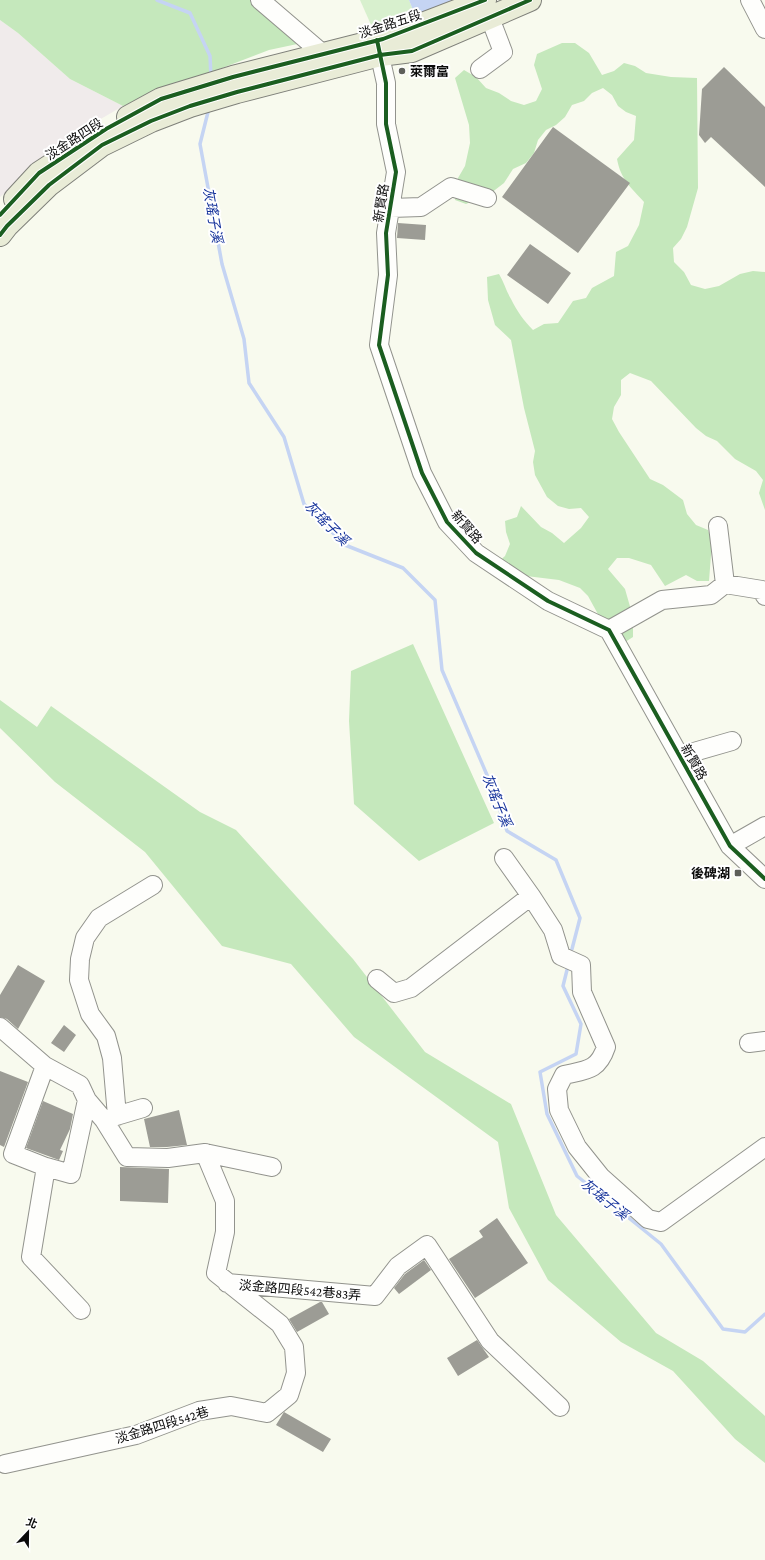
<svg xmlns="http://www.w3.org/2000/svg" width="765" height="1560" viewBox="0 0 765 1560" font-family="'Crimson Pro','Noto Sans TC',serif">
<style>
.industrial{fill:#f0ebeb}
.green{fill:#d8f0ce}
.forest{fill:#c5e8bc}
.water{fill:#c5d4f3}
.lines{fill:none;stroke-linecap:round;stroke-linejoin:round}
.stream{stroke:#c5d4f3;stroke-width:3.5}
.building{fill:#9c9c95}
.minor-casing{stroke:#92938d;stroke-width:20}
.major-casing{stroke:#7f807a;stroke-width:24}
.minor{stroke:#fefefc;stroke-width:18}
.major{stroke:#e9ecd7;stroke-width:22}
.cycleway-casing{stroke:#fff;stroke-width:6}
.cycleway{stroke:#1b5e20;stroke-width:4}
.poi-dot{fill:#5e5f5a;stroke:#fff;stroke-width:1.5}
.labels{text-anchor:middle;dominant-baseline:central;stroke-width:4;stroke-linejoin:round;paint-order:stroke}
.street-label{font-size:13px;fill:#0b0b0b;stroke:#fff}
.poi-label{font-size:13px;font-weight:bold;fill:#0b0b0b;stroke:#fff;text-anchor:start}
.water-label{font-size:14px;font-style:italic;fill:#16339b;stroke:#fff}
</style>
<rect width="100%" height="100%" fill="#f8faee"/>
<!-- industrial -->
<path class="industrial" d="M0 20 18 33 70 79 123 106 63 141 0 197Z"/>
<!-- green -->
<path class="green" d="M360 0H409L415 15 372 27Z"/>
<!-- forest -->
<path class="forest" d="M0 0H250L302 43 269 50 123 106 70 79 18 33 0 20Z
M562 43H575L589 53 602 75 614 71 624 63 635 66 646 73 671 77 697 78 698 188 687 227 681 239 673 248 674 262 684 272 691 285 705 289 719 286 740 274 753 271 765 272V510L759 493 763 480 756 471 735 459 717 441 706 436 696 428 651 381 630 373 621 380V395L614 407 612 419 619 432 650 479 663 485 683 500 687 514 696 525 708 530 712 542 709 581H697L686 575 665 586 651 565 629 558H617L608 569 625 589 633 617V637L622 644 599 616 588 596 580 588 559 580 518 575 496 564 505 556 510 544 506 532 505 521 517 517 521 506 541 527 552 533 564 543 581 528 589 517 581 508 569 509 558 506 547 497 535 475 533 462 535 451 524 408 511 340 495 325 488 300 487 277 499 274C504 282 506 291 511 299 517 311 524 321 533 330L544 324 558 323 573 301 586 298 592 288 614 276 616 252 628 246 639 225 644 202C630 186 621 180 617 159L634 140 636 116 626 112 618 106 612 95 603 88 592 93 584 101 572 105 565 117 556 125 546 130 538 140 534 153 526 163 513 169 504 183 491 193 466 204 455 200 458 178 465 166 470 143 469 125 455 78 464 70 476 77 486 88 499 93 511 101 524 105 536 101 542 89 534 65 537 54Z
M413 644 494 823 419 861 354 804 349 721 351 671Z
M0 700 37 727 51 706 200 812 236 830 353 959 425 1052 511 1104 556 1215 656 1333 703 1361 765 1416V1463L735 1439 673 1371 621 1342 548 1280 509 1208 498 1142 354 1037 291 964 222 946 145 852 55 782 0 728Z"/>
<!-- water -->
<path class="water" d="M409 0H455L415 15Z"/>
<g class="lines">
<!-- stream -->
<path class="stream" d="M157 0 190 13 210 56 211 77
M209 108 200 144 222 264 244 339 249 383 284 437 304 504 345 545 403 568 435 600 442 670 490 782 507 831 556 860 580 918 572 949
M567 970 563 986 581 1024 576 1054 540 1072 547 1114 577 1176 661 1244 723 1329 745 1332 765 1314"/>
</g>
<!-- building -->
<path class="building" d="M724 67 765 107V187L711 137 705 143 699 135 702 89Z
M553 127 630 183 578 253 502 197Z
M398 223 426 225 425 240 397 238Z
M530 244 571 273 548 304 507 275Z
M18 965 45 981 18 1029 7 1019 0 1017V995Z
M64 1025 76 1035 64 1052 51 1043Z
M0 1071 28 1082 4 1147 0 1145Z
M43 1101 73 1114 70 1129 60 1150 63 1151 59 1160 26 1148Z
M179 1110 187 1145 167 1147H150L144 1119Z
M120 1167 169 1169 168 1203 120 1201Z
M497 1218 528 1263 475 1298 449 1259 483 1237 479 1231Z
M424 1260 431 1270 399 1294 394 1288 405 1274Z
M320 1302H322L329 1314 297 1332 289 1319Z
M477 1340 489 1357 458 1376 447 1358Z
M284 1412 331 1439 323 1452 276 1425Z"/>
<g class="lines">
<defs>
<path id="minor" d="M260 0 322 53 325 64
M750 0 765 29
M377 43 386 83V124L396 172 386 233 388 275 379 345 422 473 447 522 476 553 548 601 609 630 730 846 765 879
M480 69 503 52 490 18
M391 208 421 207 451 187 487 198
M718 526 725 584
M609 630 662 600 711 595 725 584 762 590 765 596
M680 756 732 741
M730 846 765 826
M504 858 531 896
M377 979 394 993 411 988 531 896 553 930 561 956 581 965 582 992 606 1047C598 1071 586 1070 564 1075L557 1089 559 1110 577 1147 601 1177 648 1219 661 1222 765 1147
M0 1027 45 1066 80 1085 87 1100 104 1120 127 1157 168 1158 205 1153 225 1201V1232L216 1273 280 1324 294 1347 296 1373 289 1395 267 1413 231 1406 199 1411 136 1435 5 1464
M749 1043 765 1041
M45 1066 13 1154 46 1167 31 1257 81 1310
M117 1116 112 1058 106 1036 90 1014 79 980 80 959 85 938 99 918 153 885
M106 1119 143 1108
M205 1153 272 1167
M46 1167 71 1174 87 1100
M227 1283 375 1296 398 1266 427 1245 490 1341 560 1407"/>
<path id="major" d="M128 117 161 99 233 77 383 39 485 0
M15 199 39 173 68 154
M0 235 7 226 49 185 102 145 151 121 190 106 237 92 380 55 412 51 530 0"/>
</defs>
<!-- minor casing -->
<use href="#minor" class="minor-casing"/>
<!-- major casing -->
<use href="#major" class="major-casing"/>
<!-- minor -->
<use href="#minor" class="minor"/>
<!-- major -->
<use href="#major" class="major"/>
<defs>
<path id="cycleway" d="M377 40 386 83V124L396 172 386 233 388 275 379 345 422 473 447 522 476 553 548 601 609 630 730 846 765 879
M0 215 39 173 106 129 161 99 233 77 383 39 485 0
M0 235 7 226 49 185 102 145 151 121 190 106 237 92 380 55 412 51 530 0"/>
</defs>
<!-- cycleway casing -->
<use href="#cycleway" class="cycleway-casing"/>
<!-- cycleway -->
<use href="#cycleway" class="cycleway"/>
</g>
<!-- markers -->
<g class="poi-dot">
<circle cx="402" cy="71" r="4"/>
<rect x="734" y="869" width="8" height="8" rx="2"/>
</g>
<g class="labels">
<!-- street labels -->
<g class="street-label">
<text transform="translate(390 24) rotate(-18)">淡金路五段</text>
<text transform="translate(74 139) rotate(-33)">淡金路四段</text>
<text transform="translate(381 203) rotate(-81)">新賢路</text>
<text transform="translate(467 527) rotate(49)">新賢路</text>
<text transform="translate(694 762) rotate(61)">新賢路</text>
<text transform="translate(300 1290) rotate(5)">淡金路四段542巷83弄</text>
<text transform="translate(162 1425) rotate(-17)">淡金路四段542巷</text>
</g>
<!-- poi labels -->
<g class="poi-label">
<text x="410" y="71">萊爾富</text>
<text x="730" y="873" text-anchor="end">後碑湖</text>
</g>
<!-- water labels -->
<g class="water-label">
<text transform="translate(213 215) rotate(80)">灰瑤子溪</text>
<text transform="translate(327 523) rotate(45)">灰瑤子溪</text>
<text transform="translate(497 800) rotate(68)">灰瑤子溪</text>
<text transform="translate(605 1199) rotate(39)">灰瑤子溪</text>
</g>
</g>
<!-- north arrow -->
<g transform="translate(28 1532) rotate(22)" stroke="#ffffff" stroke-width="3" paint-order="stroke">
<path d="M0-3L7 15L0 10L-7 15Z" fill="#0b0b0b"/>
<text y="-6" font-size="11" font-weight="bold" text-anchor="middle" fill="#0b0b0b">北</text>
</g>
</svg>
